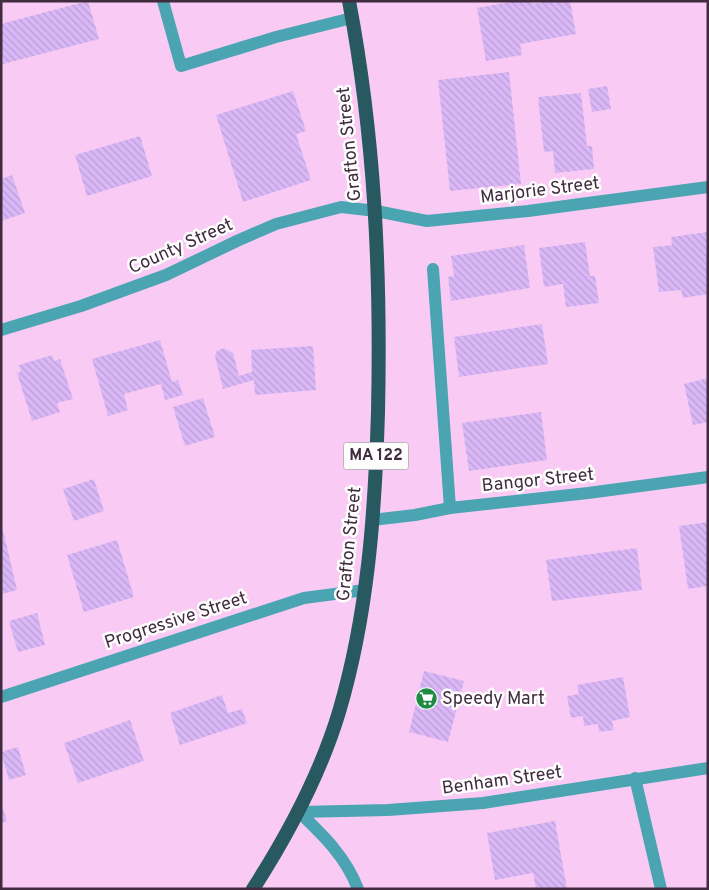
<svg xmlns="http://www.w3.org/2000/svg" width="709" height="890" viewBox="0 0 709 890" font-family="Overpass,sans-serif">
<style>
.building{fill:url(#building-back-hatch)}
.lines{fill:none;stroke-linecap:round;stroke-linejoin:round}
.service{stroke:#4ba4b2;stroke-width:12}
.minor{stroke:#4ba4b2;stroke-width:12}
.trunk{stroke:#285860;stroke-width:14}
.labels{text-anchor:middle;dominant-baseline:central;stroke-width:5;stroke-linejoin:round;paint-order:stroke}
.shield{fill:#fdfdfd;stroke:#796a78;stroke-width:1}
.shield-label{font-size:16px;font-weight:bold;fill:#412b3f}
.street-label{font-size:18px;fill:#412b3f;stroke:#fdfdfd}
.poi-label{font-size:18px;fill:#412b3f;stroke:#fdfdfd;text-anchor:start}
</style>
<defs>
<pattern id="building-back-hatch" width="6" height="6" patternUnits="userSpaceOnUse" patternTransform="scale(1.25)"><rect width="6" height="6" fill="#dab8f7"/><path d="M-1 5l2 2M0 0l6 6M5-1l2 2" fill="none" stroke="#bc9ed5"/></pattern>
</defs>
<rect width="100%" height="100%" fill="#f9cbf4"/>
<!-- building -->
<path class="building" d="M88 1 99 39 3 64 1 58V24Z
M516 1H533V4L548 1H570L576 34 520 44 522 55 486 61 477 8Z
M509 72 521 184 450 191 438 80Z
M607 86 611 109 592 112 588 89Z
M293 91 306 131 296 134 311 180 243 202 216 115Z
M581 93 587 146H592L594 169 555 173 553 151 544 152 538 97Z
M140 136 152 176 87 196 75 155Z
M12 175 25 213 1 221V179Z
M708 232V294L683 298 681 290 659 292 653 247 672 245 671 237Z
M585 242 590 276H595L599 303 566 307 563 284 544 287 539 248Z
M524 245 530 288 451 301 448 277 454 276 451 256Z
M542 324 548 364 459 377 454 337Z
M160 340 172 382 178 380 183 395 165 400 161 384 124 394 128 410 108 416 92 359Z
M313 346 316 390 255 395 254 380 223 389 215 356 217 351 224 348 233 353 239 376 252 372 251 350Z
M52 355 54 361 60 359 73 399 57 403 60 412 32 421 17 373 21 372 19 365Z
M708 378V422L693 425 684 384Z
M203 398 215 437 185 446 173 407Z
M541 412 547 460 469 471 462 423Z
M94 479 104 511 74 521 63 489Z
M708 522V586L688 589 679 526Z
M1 530H3L17 590 2 594Z
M117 540 134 597 84 612 67 555Z
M637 548 642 590 552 601 546 560Z
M37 613 45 645 18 652 9 621Z
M424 671 464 681 448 742 409 732Z
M623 677 630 717 612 721 614 730 599 732 598 724 584 726 583 716 571 718 567 696 579 694 577 685Z
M222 695 228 713 242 709 247 723 180 745 170 713Z
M130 720 144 761 78 783 64 743Z
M18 747 26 775 9 780 1 752Z
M1 802 7 821 1 823Z
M555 821 567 889H536L533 873 495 880 487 833Z"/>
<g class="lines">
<!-- service -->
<path class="service" d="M163 1 181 66 276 37 352 18
M433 269 450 508"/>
<!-- minor -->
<path class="minor" d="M1 330 81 306 166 275 239 240 276 224 341 207 376 211 427 221 528 211 708 187
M372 520 415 515 450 508 588 493 708 477
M1 697 304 598 365 590
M635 778 661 889
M299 812 388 810 483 803 708 768
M299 812C323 835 346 857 358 889"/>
<!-- trunk -->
<path class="trunk" d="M253 889C289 833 320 775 339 712 368 614 375 513 378 412 381 273 375 138 349 1"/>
</g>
<!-- icons -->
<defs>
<symbol id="supermarket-disc" viewBox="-11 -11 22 22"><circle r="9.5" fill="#208b43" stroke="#fdfdfd"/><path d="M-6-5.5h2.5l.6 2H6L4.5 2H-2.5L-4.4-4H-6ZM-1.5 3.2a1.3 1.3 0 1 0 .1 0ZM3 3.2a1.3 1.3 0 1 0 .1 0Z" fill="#fff"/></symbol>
</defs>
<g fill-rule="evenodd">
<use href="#supermarket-disc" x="414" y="686" width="25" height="25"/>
</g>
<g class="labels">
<!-- shield labels -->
<rect class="shield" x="343.5" y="442.5" width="65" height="27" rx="4"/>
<g class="shield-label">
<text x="376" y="456">MA 122</text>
</g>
<!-- street labels -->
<g class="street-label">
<text transform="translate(350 144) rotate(-96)">Grafton Street</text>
<text transform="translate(540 191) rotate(-7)">Marjorie Street</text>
<text transform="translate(181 247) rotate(-24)">County Street</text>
<text transform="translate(538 481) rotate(-6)">Bangor Street</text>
<text transform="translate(350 544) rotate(-84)">Grafton Street</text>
<text transform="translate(176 621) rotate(-18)">Progressive Street</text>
<text transform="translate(502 781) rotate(-8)">Benham Street</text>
</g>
<!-- poi labels -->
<g class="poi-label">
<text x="442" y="699">Speedy Mart</text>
</g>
</g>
<!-- border -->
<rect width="709" height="890" fill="none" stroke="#412b3f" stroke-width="5"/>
</svg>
